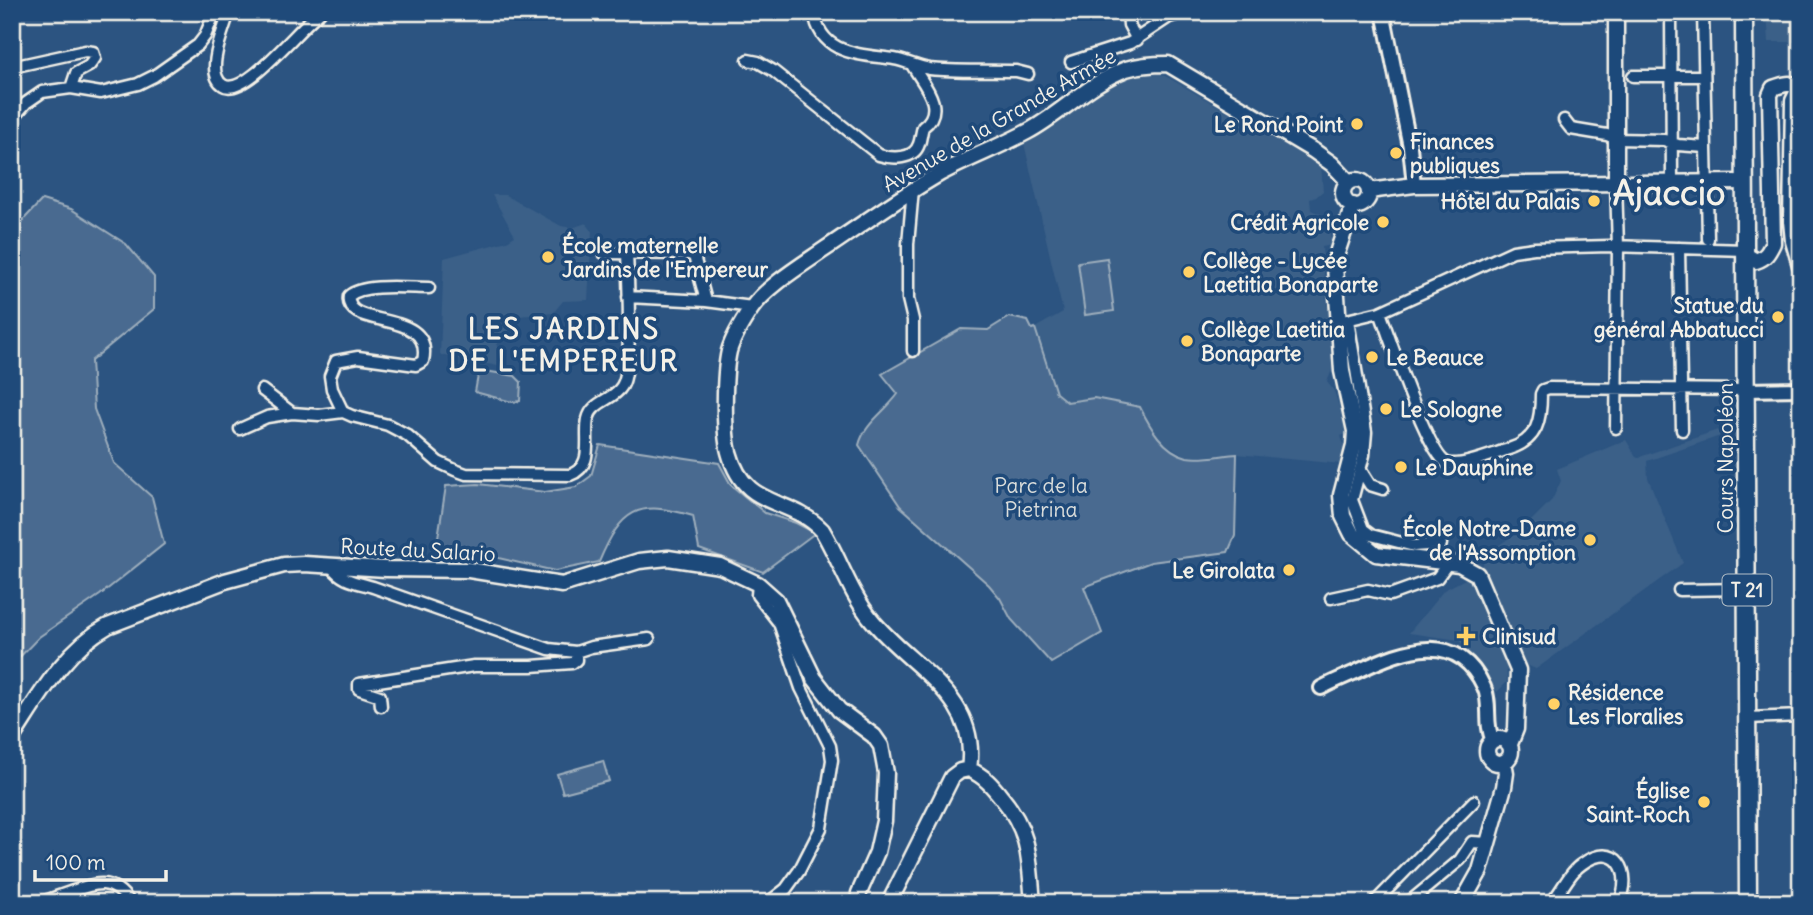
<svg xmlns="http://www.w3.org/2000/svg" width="1813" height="915" viewBox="0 0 1813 915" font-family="Delius,sans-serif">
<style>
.built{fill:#3b6088}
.green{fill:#496b90;stroke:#9eaebc;stroke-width:2}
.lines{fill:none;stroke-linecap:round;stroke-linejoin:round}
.minor-casing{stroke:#f4f1e8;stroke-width:15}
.tertiary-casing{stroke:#f4f1e8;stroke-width:18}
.secondary-casing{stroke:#f4f1e8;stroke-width:19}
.primary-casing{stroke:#f4f1e8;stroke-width:21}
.minor{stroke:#1f4a7a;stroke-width:10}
.tertiary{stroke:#1f4a7a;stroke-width:12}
.secondary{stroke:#1f4a7a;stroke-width:14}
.primary{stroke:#1f4a7a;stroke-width:16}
.poi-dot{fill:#ffd166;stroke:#1f4a7a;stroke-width:2.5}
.labels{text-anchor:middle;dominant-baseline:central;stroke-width:7;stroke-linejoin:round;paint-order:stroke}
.shield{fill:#1f4a7a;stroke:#b4bfc7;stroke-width:2}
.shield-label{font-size:19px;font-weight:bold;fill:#f4f1e8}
.street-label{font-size:21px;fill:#f4f1e8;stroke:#1f4a7a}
.poi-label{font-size:21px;font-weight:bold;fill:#f4f1e8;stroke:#1f4a7a;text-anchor:start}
.park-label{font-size:21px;fill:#dadddb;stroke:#1f4a7a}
.district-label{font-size:28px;font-weight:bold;letter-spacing:2px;fill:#f4f1e8;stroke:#1f4a7a}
.town-label{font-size:35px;font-weight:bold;fill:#f4f1e8;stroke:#1f4a7a}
</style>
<rect width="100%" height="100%" fill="#2c5481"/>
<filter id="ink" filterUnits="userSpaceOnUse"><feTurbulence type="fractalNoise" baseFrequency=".0143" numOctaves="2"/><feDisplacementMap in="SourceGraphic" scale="14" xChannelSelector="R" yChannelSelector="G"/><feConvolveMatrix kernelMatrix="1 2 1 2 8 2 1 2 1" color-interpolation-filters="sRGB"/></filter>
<g filter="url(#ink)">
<!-- built -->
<path class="built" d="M1767 12H1801V42H1769Z
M1148 73H1159L1169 78 1321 166 1323 191 1316 197 1310 199 1311 210 1327 217 1332 245 1322 247 1326 297 1333 341 1334 365 1327 382 1334 391 1348 433 1341 436 1345 449 1342 464 1237 454 1188 457 1164 443 1149 425 1140 406 1094 398 1067 402 1056 393 1035 328 1063 312 1024 143 1099 89 1128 76Z
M492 195H505L561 226 572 228 586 223 592 231 588 300 563 301 553 313 518 316 517 328 497 338 498 366 440 355 444 258 507 241 515 236Z
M1732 425V432L1647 461 1648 478 1683 563 1536 669 1524 664 1482 566 1489 552 1524 528 1552 500 1561 481 1557 469 1626 440 1637 458Z
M1469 577 1506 653 1507 682 1497 692 1459 640 1409 633 1444 590Z"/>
<!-- green -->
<path class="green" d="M42 200 71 209 126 244 154 277V309L91 361 94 409 114 463 152 497 164 544 100 595 39 637 12 665V232Z
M1107 258 1114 311 1085 315 1078 262Z
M1009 317 1028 321 1032 329 1035 328 1056 393 1067 402 1094 398 1140 407C1150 427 1163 451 1187 457 1201 460 1222 455 1237 454L1235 536 1228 552 1151 562 1084 587 1102 633 1051 663 1011 619 1000 598 989 585 900 506 859 445C864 424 886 411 898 394L882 374 961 329 988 330Z
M479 370 515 376 521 382 520 401 512 402 475 392Z
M600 445 719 463 731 485 765 513 796 523 815 533 763 572 699 549 693 516C637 499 621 510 599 562L555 571 437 544 446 486 478 484 545 492 576 487 591 476Z
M603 761 609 781 563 793 557 774Z"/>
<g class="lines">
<defs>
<path id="minor" d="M229 12C224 30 204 73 223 85 244 99 300 26 320 12
M814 12C820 55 859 54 894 59 906 61 917 67 930 69 958 72 988 70 1016 71L1028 74
M1128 12 1129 25 1137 40
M1671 12 1672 182
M1703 12 1708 239
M748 60 758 62 772 70 879 155C892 159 914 160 919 144 921 139 921 133 923 127 947 109 924 85 912 65
M1071 62 1130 43 1169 17 1185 12
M12 67 85 51 93 52 95 58 89 66 76 73 71 88
M1633 76H1703
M12 119 26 103 42 92 71 88 101 93 138 84 154 76 198 45 205 36 215 12
M1564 120 1571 129 1607 135 1616 139 1664 140 1678 145 1705 147
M1679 248 1680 302
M604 253 689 254 694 256 706 301
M429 288C409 288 363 283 349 296 343 331 435 307 423 361L416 365 358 357 336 361 330 376 332 389 343 412 352 416 388 425 407 435 438 462 455 470 466 474 570 475C595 466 584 439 588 419 592 401 614 400 622 386 633 369 628 278 627 253
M628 297 706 301 752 307
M1380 312C1389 336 1428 455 1447 463 1461 468 1495 453 1509 449 1538 440 1541 420 1541 394L1543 390 1549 388 1746 390
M1348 320 1366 432 1364 455 1352 500 1363 529 1371 535 1414 546 1441 544
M1338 322 1380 312 1513 251 1534 248 1610 246 1746 250
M1680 334 1682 430
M913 351V320L908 299V244L913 189
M262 390 292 413 319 415 343 412
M1616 428 1618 247 1616 183
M240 429 267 417 292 413
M1360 469 1370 485 1383 489
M331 566C342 581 356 582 373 587L549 649 576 652 591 647 649 639
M758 584 757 595 779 623 801 688 830 746 832 760 821 828 799 871 786 889 768 903
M1679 590 1747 589
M1331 598 1368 590 1390 595 1437 578 1448 563
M381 706 380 696 359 689V684L474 666H532L572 663 576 660V652
M1747 718 1801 716
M35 903C42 901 50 900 56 897 86 888 108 870 130 903
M1374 903 1474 801
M1408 903 1460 860 1472 842 1488 843
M1551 903C1562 891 1569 872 1582 864 1616 840 1634 872 1619 903"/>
<path id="tertiary" d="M1383 12 1410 147 1414 185
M1746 390 1801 389
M1321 688C1334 681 1347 676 1360 670 1405 649 1457 629 1484 687 1492 704 1484 724 1493 740"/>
<path id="secondary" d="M1616 12V183
M1343 193a13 13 0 1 1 26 0a13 13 0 1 1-26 0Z
M1369 191 1414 185 1745 182
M1353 205 1337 253 1335 266 1342 371 1355 431 1354 446 1341 495 1343 516 1352 534 1376 554 1459 564 1477 574 1518 670 1516 729 1510 744
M1746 255 1756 261C1766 258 1769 251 1773 243L1770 95 1773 88C1784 84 1790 82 1801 87
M12 738C39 697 64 650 108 626L225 581 284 565 304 564 386 569 469 570 562 585 639 561 668 558 720 566 758 584 776 600 814 678 839 710 874 736 881 746 886 773 884 821 877 852 859 893 858 903
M1487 751a12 12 0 1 1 24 0a12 12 0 1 1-24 0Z
M969 769C980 695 910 668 871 619 850 593 839 558 822 530 788 495 745 511 729 452 723 430 724 373 729 351 733 337 743 321 751 309 767 286 802 265 825 249 864 223 901 196 941 173 969 158 999 147 1027 132 1061 114 1089 83 1126 69 1139 65 1154 64 1168 64L1314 151 1332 164 1349 182
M969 769C985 777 991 784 1002 798 1031 833 1029 860 1033 903
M889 903 952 777 960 771 969 769
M1462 903 1480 871 1504 787 1506 773 1504 762"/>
<path id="primary" d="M1744 12 1748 903
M1801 87 1794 101 1792 221 1794 241 1801 265"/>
</defs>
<!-- minor casing -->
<use href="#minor" class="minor-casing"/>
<!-- tertiary casing -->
<use href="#tertiary" class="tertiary-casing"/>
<!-- secondary casing -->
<use href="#secondary" class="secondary-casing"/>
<!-- primary casing -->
<use href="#primary" class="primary-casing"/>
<!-- minor -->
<use href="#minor" class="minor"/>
<!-- tertiary -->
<use href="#tertiary" class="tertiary"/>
<!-- secondary -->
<use href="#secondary" class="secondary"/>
<!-- primary -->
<use href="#primary" class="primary"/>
</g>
</g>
<!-- markers -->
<g class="poi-dot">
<circle cx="1357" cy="124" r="7"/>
<circle cx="1396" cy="153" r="7"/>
<circle cx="1594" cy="201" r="7"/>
<circle cx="1383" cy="222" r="7"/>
<circle cx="548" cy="257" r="7"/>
<circle cx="1189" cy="272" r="7"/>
<circle cx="1778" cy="317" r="7"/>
<circle cx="1187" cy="341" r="7"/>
<circle cx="1372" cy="357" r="7"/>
<circle cx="1386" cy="409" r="7"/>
<circle cx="1401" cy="467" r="7"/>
<circle cx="1590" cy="540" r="7"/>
<circle cx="1289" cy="570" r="7"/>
<path d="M1462.5 625.5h7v7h7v7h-7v7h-7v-7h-7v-7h7z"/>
<circle cx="1554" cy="704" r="7"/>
<circle cx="1704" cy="802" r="7"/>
</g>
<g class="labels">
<!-- shield labels -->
<rect class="shield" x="1722.5" y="574.5" width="49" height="31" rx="5"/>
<g class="shield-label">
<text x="1747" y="590">T 21</text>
</g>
<!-- street labels -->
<g class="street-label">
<text transform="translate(999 120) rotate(-30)">Avenue de la Grande Armée</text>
<text transform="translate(1725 458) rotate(-90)">Cours Napoléon</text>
<text transform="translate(418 550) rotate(3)">Route du Salario</text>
</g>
<!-- poi labels -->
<g class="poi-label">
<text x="1343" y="124" text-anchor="end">Le Rond Point</text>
<text x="1410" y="141">Finances<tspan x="1410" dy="24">publiques</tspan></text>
<text x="1580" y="201" text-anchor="end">Hôtel du Palais</text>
<text x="1369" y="222" text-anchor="end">Crédit Agricole</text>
<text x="562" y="245">École maternelle<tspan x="562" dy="24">Jardins de l'Empereur</tspan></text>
<text x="1203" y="260">Collège - Lycée<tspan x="1203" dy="24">Laetitia Bonaparte</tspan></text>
<text x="1764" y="305" text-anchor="end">Statue du<tspan x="1764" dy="24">général Abbatucci</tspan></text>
<text x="1201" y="329">Collège Laetitia<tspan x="1201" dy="24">Bonaparte</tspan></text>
<text x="1386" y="357">Le Beauce</text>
<text x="1400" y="409">Le Sologne</text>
<text x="1415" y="467">Le Dauphine</text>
<text x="1576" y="528" text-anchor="end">École Notre-Dame<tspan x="1576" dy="24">de l'Assomption</tspan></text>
<text x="1275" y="570" text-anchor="end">Le Girolata</text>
<text x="1482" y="636">Clinisud</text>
<text x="1568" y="692">Résidence<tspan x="1568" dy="24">Les Floralies</tspan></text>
<text x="1690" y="790" text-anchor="end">Église<tspan x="1690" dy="24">Saint-Roch</tspan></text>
</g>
<!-- park labels -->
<g class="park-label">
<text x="1041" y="485">Parc de la<tspan x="1041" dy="24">Pietrina</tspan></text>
</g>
<!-- district labels -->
<g class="district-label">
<text x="564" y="329">LES JARDINS<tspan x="564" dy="32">DE L'EMPEREUR</tspan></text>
</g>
<!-- town labels -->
<g class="town-label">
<text x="1669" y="192">Ajaccio</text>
</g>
</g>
<!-- margin -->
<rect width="1813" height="915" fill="none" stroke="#1f4a7a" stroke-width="42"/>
<rect x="21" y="21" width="1771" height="873" fill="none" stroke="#f4f1e8" stroke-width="2.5" filter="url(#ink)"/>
<!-- scale -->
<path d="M35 870v10h131v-10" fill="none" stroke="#f4f1e8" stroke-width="3.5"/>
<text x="46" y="870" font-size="21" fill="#f4f1e8" stroke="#1f4a7a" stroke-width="5" paint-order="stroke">100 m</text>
</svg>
